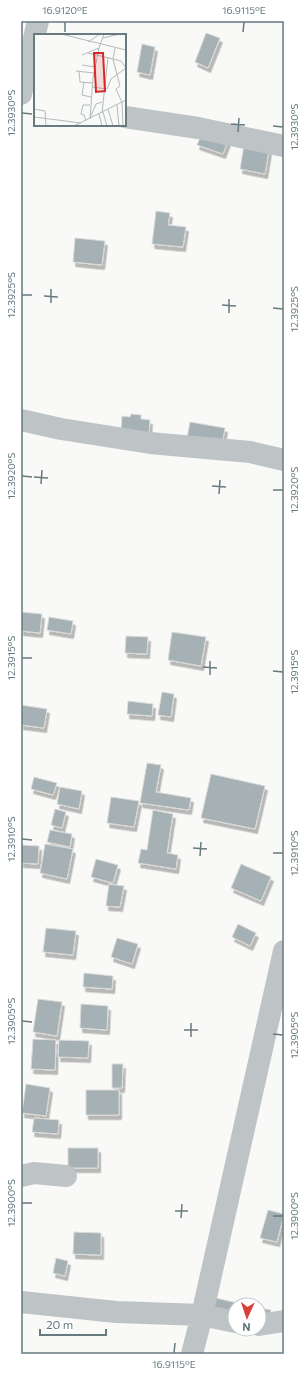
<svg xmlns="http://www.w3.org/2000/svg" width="305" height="1375" viewBox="0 0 305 1375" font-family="Commissioner,sans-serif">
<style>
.building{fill:#a5b1b4;stroke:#dbdbd9;filter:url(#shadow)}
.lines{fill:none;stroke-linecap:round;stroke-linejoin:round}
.street{stroke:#bec4c6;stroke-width:22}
.ticks{fill:none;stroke:#667a80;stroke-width:1.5}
.inset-road{fill:none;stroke:#b1bbbc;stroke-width:1}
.view{fill:#d62828;fill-opacity:0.15;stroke:#d62828;stroke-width:2}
.inset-edge{fill:none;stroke:#667a80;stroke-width:2}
.neatline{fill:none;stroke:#667a80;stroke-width:1.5}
.ticks-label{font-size:10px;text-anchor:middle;fill:#667a80}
</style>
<defs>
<filter id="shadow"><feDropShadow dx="2.5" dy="4.5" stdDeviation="0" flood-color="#0004"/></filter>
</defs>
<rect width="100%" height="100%" fill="#f9f9f7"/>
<!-- building -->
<path class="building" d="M206 33 220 38 208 68 195 62Z
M142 44 155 47 150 75 137 72Z
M202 133 228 141 223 154 197 145Z
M244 145 269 150 265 174 240 169Z
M156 211 170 213 168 225 186 227 183 247 152 244Z
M75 238 105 241 102 265 73 262Z
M131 414 141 415V419L150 420 149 434 121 430 122 416 130 417Z
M190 422 225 428 222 444 187 438Z
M21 612 42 614 40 633 21 631Z
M49 617 73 621 71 634 47 630Z
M172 632 206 637 201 666 168 660Z
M126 636 148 637 147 654 125 653Z
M162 692 174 694 171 717 158 715Z
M128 701 153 704 152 716 127 714Z
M21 705 47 709 44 728 21 725Z
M147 763 161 765 156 792 191 798 189 810 140 803Z
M211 774 265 786 255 829 201 818Z
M34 777 57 783 53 795 31 789Z
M60 787 82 791 79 809 57 804Z
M111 797 139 801 134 827 107 823Z
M55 809 66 812 62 828 51 825Z
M153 810 173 814 167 853 178 855 176 869 138 863 141 849 147 850Z
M50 830 72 834 70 847 47 842Z
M45 844 73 849 67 879 40 873Z
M21 845 39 846 38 864 21 863Z
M96 859 118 865 113 883 91 877Z
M241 864 271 877 261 901 231 888Z
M109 884 124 886 120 907 106 906Z
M238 924 256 933 250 946 232 937Z
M46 928 76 931 73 955 43 952Z
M117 938 138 944 132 964 111 957Z
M84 973 113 976 112 989 83 987Z
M38 999 62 1002 57 1036 33 1032Z
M81 1004 108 1006 107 1030 80 1028Z
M33 1039 56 1040 55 1070 31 1069Z
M59 1040 89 1041 88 1058 58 1057Z
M112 1064H123L122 1088H112Z
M26 1084 50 1088 46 1116 22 1113Z
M86 1090H119V1115H86Z
M34 1118 59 1120 58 1134 32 1132Z
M68 1148H98V1168H68Z
M268 1210 284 1214 277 1242 260 1238Z
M74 1232 101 1233V1255L73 1254Z
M56 1258 68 1261 65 1276 53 1273Z
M216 1298 246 1305H235V1315L213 1310Z
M259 1308 271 1310 268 1322 259 1320Z"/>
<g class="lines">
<!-- street -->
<path class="street" d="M21 94 38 21
M125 117 198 128 284 146
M21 420 61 429 150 443 250 452 284 460
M21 1176 34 1173 66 1176
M21 1302 116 1312 202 1315 235 1322
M259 1325 284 1321
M192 1354 202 1315 284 951"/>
</g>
<!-- ticks -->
<path class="ticks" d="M65 32V22M243 32 244 22M22 113 32 114M231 124 245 125M273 126 283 127M238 132 239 118M22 295H32M44 296 58 297M51 303V289M222 305 236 306M273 308 283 309M229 313V299M22 476 32 477M34 477 48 478M41 484 42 470M212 486 226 487M273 490H283M219 494 220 480M22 658H32M203 667 217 668M273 671 283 672M210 675V661M22 839 32 840M193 848 207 849M273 853H283M200 856 201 842M22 1021 32 1022M184 1030H198M273 1034 283 1035M191 1037V1023M22 1203H32M175 1211H188M273 1216H283M181 1218 182 1204M174 1353 175 1343"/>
<!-- overview -->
<g transform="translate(34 34)">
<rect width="92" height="92" fill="#f9f9f7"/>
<path class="inset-road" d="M27 0 92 16M69 4 86 0M54 8 66 0M54 19 79 25 81 14M48 21 65 14M48 31 61 33M42 37 60 39M45 37 46 48 59 49M50 48 48 61 57 63M58 53 73 55 77 45 92 34M88 68 82 55 86 52 79 25 87 27 92 34M88 68 89 92M83 71 85 92M0 75 11 77 12 92M74 75 79 92M69 78 73 92M68 79 74 23M65 80 68 92M0 83 47 89M56 84 62 70 68 68M56 85 59 44 65 14 70 0M52 87 50 81 47 80 49 71H56M40 92 92 66"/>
<path class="view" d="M60 19H69L71 57 62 58Z"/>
<rect width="92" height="92" class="inset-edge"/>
</g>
<!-- border -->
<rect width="305" height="1375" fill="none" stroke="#ffffff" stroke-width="44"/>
<!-- north arrow -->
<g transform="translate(247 1317) rotate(183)"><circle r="19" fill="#ffffff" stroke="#c2cacc"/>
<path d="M0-3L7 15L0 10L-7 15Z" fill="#d84038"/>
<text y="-6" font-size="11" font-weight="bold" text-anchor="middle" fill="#667a80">N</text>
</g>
<!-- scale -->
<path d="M40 1329v6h66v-6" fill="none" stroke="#667a80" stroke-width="2"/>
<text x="46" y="1329" font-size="12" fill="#667a80" stroke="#ffffff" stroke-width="3" paint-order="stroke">20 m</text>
<rect x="22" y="22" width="261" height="1331" class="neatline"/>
<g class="ticks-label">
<text x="65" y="14">16.9120°E</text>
<text x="244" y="14">16.9115°E</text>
<text transform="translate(11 113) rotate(-90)" y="4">12.3930°S</text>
<text transform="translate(294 127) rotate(-90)" y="4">12.3930°S</text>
<text transform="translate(11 295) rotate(-90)" y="4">12.3925°S</text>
<text transform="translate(294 309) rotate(-90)" y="4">12.3925°S</text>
<text transform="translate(11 476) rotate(-90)" y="4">12.3920°S</text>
<text transform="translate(294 490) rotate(-90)" y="4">12.3920°S</text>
<text transform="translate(11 658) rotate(-90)" y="4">12.3915°S</text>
<text transform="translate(294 672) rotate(-90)" y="4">12.3915°S</text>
<text transform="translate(11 839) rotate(-90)" y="4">12.3910°S</text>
<text transform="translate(294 853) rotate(-90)" y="4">12.3910°S</text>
<text transform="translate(11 1021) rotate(-90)" y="4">12.3905°S</text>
<text transform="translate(294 1035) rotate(-90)" y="4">12.3905°S</text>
<text transform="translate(11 1203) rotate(-90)" y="4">12.3900°S</text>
<text transform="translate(294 1216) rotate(-90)" y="4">12.3900°S</text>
<text x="174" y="1368">16.9115°E</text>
</g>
</svg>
